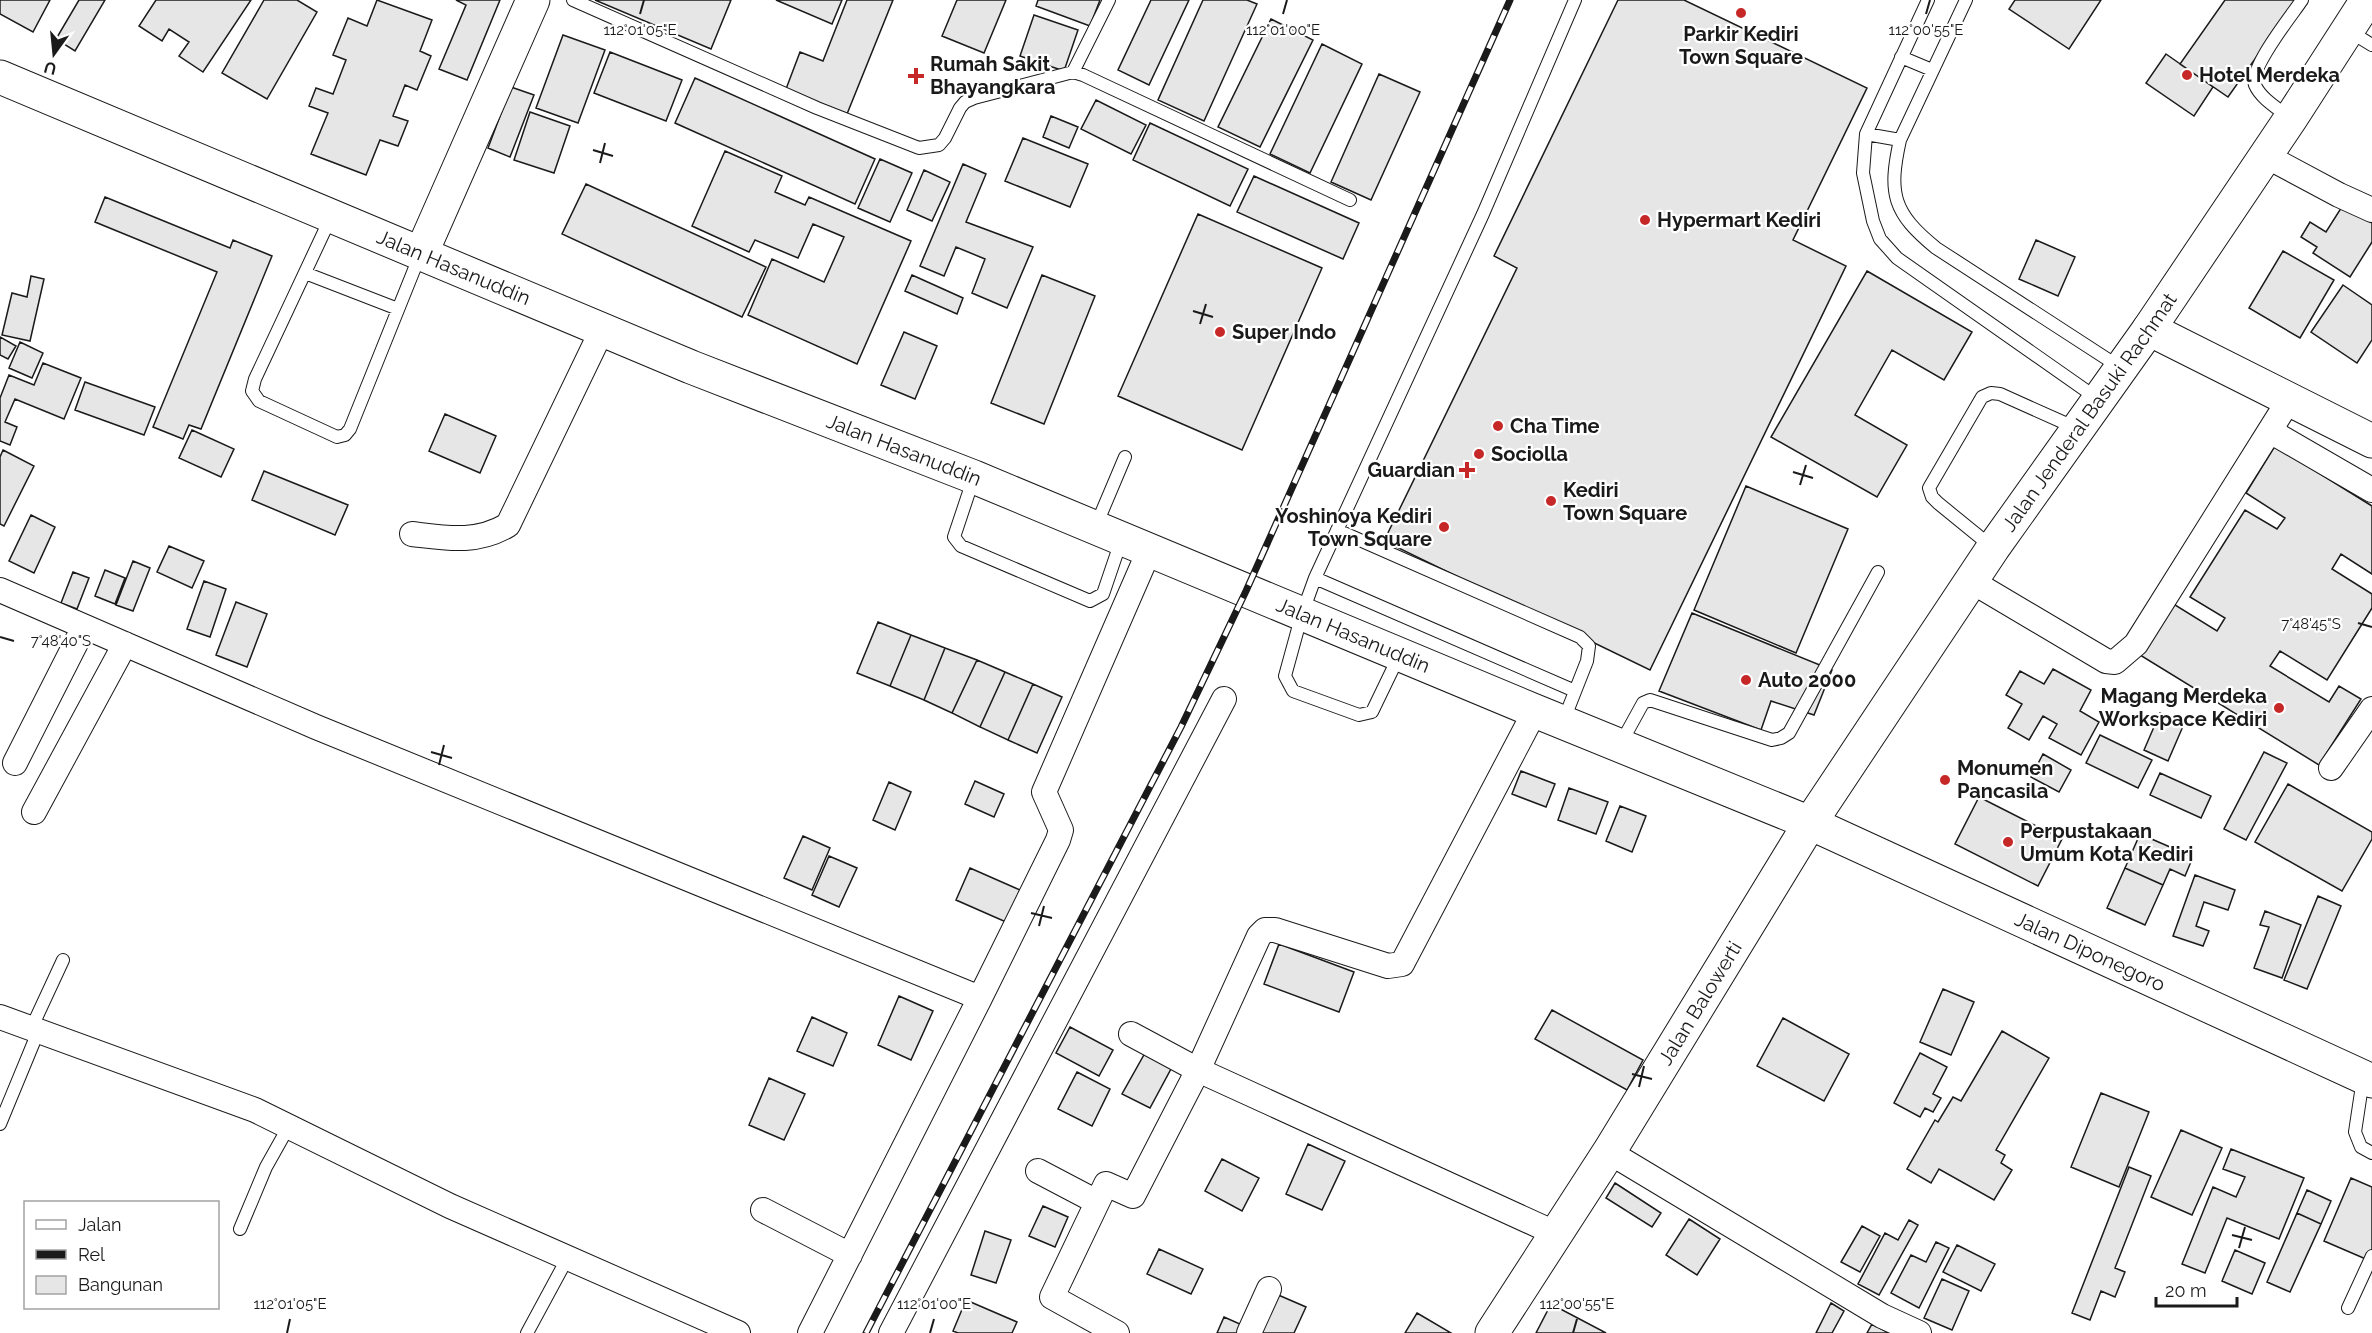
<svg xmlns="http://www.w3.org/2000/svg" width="2372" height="1333" viewBox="0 0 2372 1333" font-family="Raleway,sans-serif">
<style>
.building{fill:#e6e6e6;stroke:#1a1a1a;stroke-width:1.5}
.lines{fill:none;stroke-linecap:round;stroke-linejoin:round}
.lane-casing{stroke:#1a1a1a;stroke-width:14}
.street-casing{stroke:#1a1a1a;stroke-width:26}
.secondary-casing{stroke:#1a1a1a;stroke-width:35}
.primary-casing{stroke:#1a1a1a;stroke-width:35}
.lane{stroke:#fff;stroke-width:12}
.street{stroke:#fff;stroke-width:24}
.secondary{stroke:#fff;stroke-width:33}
.primary{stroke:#fff;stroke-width:33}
.rail-casing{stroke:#1a1a1a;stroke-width:7}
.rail{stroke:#fff;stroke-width:4.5;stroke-dasharray:14;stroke-linecap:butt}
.ticks{fill:none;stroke:#1a1a1a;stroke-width:2}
.poi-dot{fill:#c62828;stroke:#fff;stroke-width:2}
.labels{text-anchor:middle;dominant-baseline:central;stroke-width:4.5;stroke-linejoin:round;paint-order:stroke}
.poi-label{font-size:20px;font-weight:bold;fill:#1a1a1a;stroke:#fff;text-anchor:start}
.street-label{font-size:20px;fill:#1a1a1a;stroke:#fff}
.ticks-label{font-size:15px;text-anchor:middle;fill:#1a1a1a;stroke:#fff;stroke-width:4.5;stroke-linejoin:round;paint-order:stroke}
</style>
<rect width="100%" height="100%" fill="#fff"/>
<!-- building -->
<path class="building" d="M0 0H50L33 32 0 14Z
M79 0H105L75 51 56 39Z
M156 0H251L203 72 179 56 189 42 169 29 162 41 139 26Z
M264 0H297L317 12 267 99 222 73Z
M377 0 432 20 420 51 431 56 417 90 405 85 393 116 408 121 398 146 380 140 366 175 311 154 328 113 309 106 316 88 333 94 346 60 333 55 348 18 367 26Z
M500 0 467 80 439 69 466 5 456 0Z
M595 0H731L711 49Z
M776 0H842L832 24Z
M847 0H893L847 114 786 89 800 52 823 61Z
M957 0H1006L984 53 942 36Z
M1038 0H1100L1090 26 1036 6Z
M1151 0H1189L1149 85 1118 70Z
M1203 0H1247L1257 4 1204 121 1158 100Z
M1618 0H1684L1867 88 1793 240 1846 266 1650 670 1384 541 1517 268 1494 256Z
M2015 0H2101L2069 49 2009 9Z
M2225 0H2297L2228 97 2180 64Z
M1034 15 1078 30 1064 71 1020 56Z
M1271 19 1313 40 1260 147 1218 127Z
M563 35 605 50 578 123 536 108Z
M1322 44 1362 64 1310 173 1270 154Z
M610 52 682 80 666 121 594 93Z
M2166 54 2213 87 2194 116 2146 83Z
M1379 74 1420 92 1371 200 1331 182Z
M695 78 875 159 855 204 675 123Z
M511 87 534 95 510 157 488 148Z
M1096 100 1146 125 1131 154 1081 129Z
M530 112 570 126 554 173 514 160Z
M1051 116 1078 127 1069 148 1043 137Z
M1150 123 1248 169 1230 206 1133 160Z
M1023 138 1088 164 1070 207 1005 181Z
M725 151 782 176 775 192 805 205 809 197 911 241 857 364 748 315 772 259 824 282 844 237 813 224 798 258 755 240 749 252 692 226Z
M880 159 912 173 890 222 858 208Z
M963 164 986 174 966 222 1033 247 1007 308 972 293 985 259 956 247 944 276 920 266Z
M924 170 950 182 932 221 907 210Z
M1254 176 1359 223 1343 259 1237 212Z
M586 184 766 267 742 317 562 234Z
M105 197 230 248 233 240 272 256 201 429 189 425 183 439 153 427 217 272 95 222Z
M2343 205 2372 223V242L2350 277 2313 253 2317 247 2301 237 2310 222 2326 232Z
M1198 214 1322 268 1242 450 1118 396Z
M2036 240 2075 257 2058 296 2019 279Z
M2283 251 2334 280 2300 338 2249 308Z
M1867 271 1972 332 1944 380 1892 350 1855 415 1907 445 1877 497 1771 437Z
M912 275 963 298 957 314 905 291Z
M1042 275 1095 296 1044 424 991 403Z
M31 276 44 279 30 341 2 335 12 293 27 297Z
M2343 285 2372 305V340L2357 363 2311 332Z
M904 332 937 346 915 399 881 385Z
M0 337 16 346 8 359 0 355Z
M20 342 43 353 32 378 9 368Z
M43 363 81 378 64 419 15 399 5 422 17 427 10 445 0 441V398L9 375 34 385Z
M85 382 155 407 144 435 75 410Z
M445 414 496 436 480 473 429 451Z
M192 430 234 449 221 477 179 458Z
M2275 446 2372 506V574L2341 554 2332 569 2372 594V608L2327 680 2280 651 2270 666 2329 702 2339 686 2361 699 2319 765 2140 655 2172 603 2217 631 2225 618 2190 597 2245 510 2277 529 2285 518 2246 493Z
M3 450 34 466 4 526 0 524V457Z
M264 471 348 505 335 535 252 500Z
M1746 486 1848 529 1796 653 1694 610Z
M31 515 55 527 34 573 9 561Z
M169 546 204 561 192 588 157 572Z
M133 561 150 568 133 611 116 605Z
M105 570 125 578 115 604 95 596Z
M73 572 89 578 77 609 61 603Z
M204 581 226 589 210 637 187 629Z
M236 602 267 614 247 667 216 655Z
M1692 613 1832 670 1814 715 1771 701 1761 730 1659 691Z
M878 622 911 635 890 686 857 673Z
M911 635 945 648 924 700 890 686Z
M945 648 977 660 952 713 924 700Z
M977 660 1005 672 980 727 952 713Z
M2053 669 2091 690 2080 711 2099 722 2081 755 2049 738 2057 724 2043 716 2029 740 2008 728 2022 704 2006 695 2020 671 2044 684Z
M1005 672 1033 684 1008 740 980 727Z
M1033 684 1062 697 1037 753 1008 740Z
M2160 713 2184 724 2168 761 2144 750Z
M2100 735 2152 760 2138 788 2086 763Z
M2264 752 2287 763 2246 840 2224 829Z
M2043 754 2071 770 2059 792 2031 777Z
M1521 771 1555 784 1546 807 1512 794Z
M2160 773 2211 796 2201 818 2150 795Z
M975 781 1004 794 994 817 965 804Z
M889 782 911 792 895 830 873 820Z
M2288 784 2372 832V839L2342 891 2255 842Z
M1569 788 1608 802 1596 834 1558 820Z
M1979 797 2062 839 2038 886 1955 844Z
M1620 806 1646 816 1632 852 1606 841Z
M2140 834 2193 857 2185 876 2170 869 2163 885 2125 868Z
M803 836 830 848 812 890 784 878Z
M829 856 857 868 839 907 812 895Z
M970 868 1020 890 1006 922 956 900Z
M2125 868 2163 885 2145 925 2107 908Z
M2195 875 2235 890 2228 910 2204 902 2196 926 2209 931 2203 946 2173 936Z
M2318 896 2341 906 2307 989 2284 980Z
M2265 911 2301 925 2282 978 2254 968 2269 927 2260 925Z
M1279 944 1354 972 1339 1012 1264 984Z
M1943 989 1974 1002 1951 1055 1920 1042Z
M899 996 933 1011 911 1060 878 1045Z
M1552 1010 1643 1060 1627 1090 1535 1039Z
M812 1017 847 1033 833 1066 797 1051Z
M1783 1018 1849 1054 1824 1101 1757 1066Z
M1070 1027 1113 1050 1099 1076 1056 1053Z
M2002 1031 2049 1058 1996 1150 2005 1155 2001 1163 2012 1170 1994 1200 1939 1169 1931 1183 1907 1169 1935 1120 1938 1122 1953 1097 1961 1101Z
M1145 1053 1172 1067 1150 1108 1122 1094Z
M1920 1053 1947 1067 1933 1094 1941 1098 1933 1112 1925 1108 1920 1117 1894 1103Z
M1077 1072 1110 1089 1092 1126 1058 1109Z
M769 1078 805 1094 784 1140 749 1125Z
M2101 1093 2149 1112 2119 1187 2071 1167Z
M2181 1130 2222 1148 2192 1215 2151 1197Z
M1308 1144 1345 1161 1322 1210 1286 1194Z
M2231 1149 2304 1178 2279 1239 2227 1218 2205 1273 2182 1264 2213 1187 2236 1197 2245 1177 2223 1169Z
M1222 1159 1259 1178 1242 1211 1205 1191Z
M2129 1167 2151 1176 2115 1268 2125 1272 2115 1297 2101 1291 2090 1320 2072 1313Z
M2351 1178 2372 1187V1250L2368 1260 2324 1241Z
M1615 1183 1661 1213 1652 1227 1606 1198Z
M2307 1190 2331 1201 2321 1224 2297 1213Z
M1043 1206 1068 1217 1055 1247 1029 1236Z
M2297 1213 2321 1224 2290 1292 2267 1282Z
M1689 1219 1720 1239 1697 1275 1666 1255Z
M1909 1220 1918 1225 1879 1295 1858 1284 1885 1233 1898 1240Z
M1862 1226 1880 1236 1860 1272 1841 1262Z
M985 1231 1011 1240 996 1283 971 1275Z
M1936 1242 1949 1248 1919 1308 1891 1293 1911 1255 1926 1262Z
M1957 1245 1995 1264 1981 1291 1943 1272Z
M1159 1249 1203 1269 1191 1294 1147 1274Z
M2235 1250 2265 1263 2252 1294 2222 1281Z
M1942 1279 1969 1291 1952 1330 1924 1318Z
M1276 1294 1306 1307 1294 1333H1259Z
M966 1300 1017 1322 1012 1333H958L953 1331Z
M1831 1303 1844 1311 1832 1333H1816Z
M1551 1304 1606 1333H1536Z
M1417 1313 1451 1333H1405Z
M1224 1317 1249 1328 1246 1333H1217Z
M1872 1324 1889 1333H1867Z"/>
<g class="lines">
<defs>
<path id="lane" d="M573 0 817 108 919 148 939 145 945 138 960 108 965 102 974 98 1073 72 1083 75 1350 200
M1928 0 1866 134 1863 173 1873 221 1880 239 1897 258 2098 399
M1966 0 1900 140C1888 194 1893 213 1936 248L2121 368
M2349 31 2372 45
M1901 57 1932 70
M1073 72 1109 0
M2290 118C2279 109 2261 99 2255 85 2249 68 2292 15 2302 0
M1866 134 1900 140
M331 217 255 379 252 391 259 401 337 437 345 435 350 429 420 255
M305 273 398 309
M974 477 954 537 961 546 1090 601 1103 594 1121 541
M1095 528 1125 457
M1337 530 1580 637 1589 646 1587 661 1563 722
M1992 547 1938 503 1932 497 1929 488 1982 397 1991 393 2000 394 2076 428
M1315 578 1575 691
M1399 656 1372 712 1359 715 1293 691 1285 676 1302 614 1315 578 1483 214 1575 0
M1621 743 1643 703 1650 700 1772 740 1781 738 1789 733 1878 572
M31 1029 63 960
M2363 1079 2355 1132 2361 1147 2372 1153
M0 1124 38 1032
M240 1229 266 1167 289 1126
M2348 1308 2372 1256
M527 1333 567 1259"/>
<path id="street" d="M2266 156 2339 195 2372 210
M2270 431 2372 490
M412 534C446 538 476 544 508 525L602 330
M1971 581 2106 661 2115 662 2136 644 2289 400
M0 590 316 727 980 998 810 1333
M1535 711 1402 964 1388 966 1275 930H1265L1259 936 1198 1070 1557 1234
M15 763 84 627
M2331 768 2372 709
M34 812 125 644
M980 998 1058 840 1061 830 1044 792 1149 551
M0 1017 255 1110 450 1206 738 1333
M1609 1152 1882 1316 1919 1333
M1038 1171 1097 1202
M763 1210 850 1255
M891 1333 1224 699
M1117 1333 1052 1297 1106 1184 1133 1196 1198 1070 1131 1034
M1249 1333 1269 1289"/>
<g id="secondary">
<path d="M421 254 533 0"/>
<path d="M2149 329 2372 441"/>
<path id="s1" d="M1492 1333 1609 1152 1810 823 1993 548 2149 329 2291 118 2367 0"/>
</g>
<g id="primary">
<path id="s2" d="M0 77 691 367 974 477 1535 711 1810 823 2372 1081"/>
</g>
</defs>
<!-- lane casing -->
<use href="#lane" class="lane-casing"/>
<!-- street casing -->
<use href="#street" class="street-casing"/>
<!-- secondary casing -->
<use href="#secondary" class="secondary-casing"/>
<!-- primary casing -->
<use href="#primary" class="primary-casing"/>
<!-- lane -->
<use href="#lane" class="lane"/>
<!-- street -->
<use href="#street" class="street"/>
<!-- secondary -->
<use href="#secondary" class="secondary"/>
<!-- primary -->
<use href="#primary" class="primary"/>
<defs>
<path id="rail" d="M866 1333 1181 727 1246 591 1510 0"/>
</defs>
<!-- rail casing -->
<use href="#rail" class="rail-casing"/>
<!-- rail -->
<use href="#rail" class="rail"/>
</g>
<!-- ticks -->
<path class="ticks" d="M640 14 644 0M1283 14 1287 0M1926 14 1930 0M593 150 613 156M600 163 605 143M1193 311 1213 317M1200 324 1206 304M1793 472 1813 478M1800 485 1806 465M2358 623 2372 627M0 637 14 641M431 752 452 758M439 765 444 745M1031 913 1052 918M1039 926 1044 906M1632 1074 1652 1079M1639 1087 1644 1066M2232 1235 2252 1240M2239 1248 2245 1227M287 1333 290 1319M930 1333 934 1319M1573 1333 1577 1319"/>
<!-- markers -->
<g class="poi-dot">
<circle cx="1741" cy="13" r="6"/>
<circle cx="2187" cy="75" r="6"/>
<path d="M913 67h6v6h6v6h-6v6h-6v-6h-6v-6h6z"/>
<circle cx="1645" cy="220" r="6"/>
<circle cx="1220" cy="332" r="6"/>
<circle cx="1498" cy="426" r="6"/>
<circle cx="1479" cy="454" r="6"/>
<path d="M1464 461h6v6h6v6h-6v6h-6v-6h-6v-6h6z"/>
<circle cx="1551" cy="501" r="6"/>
<circle cx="1444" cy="527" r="6"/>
<circle cx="1746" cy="680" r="6"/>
<circle cx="2279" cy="708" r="6"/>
<circle cx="1945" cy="780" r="6"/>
<circle cx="2008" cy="842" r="6"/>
</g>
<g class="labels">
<!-- poi labels -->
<g class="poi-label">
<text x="1741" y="34" text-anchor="middle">Parkir Kediri<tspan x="1741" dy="23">Town Square</tspan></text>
<text x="930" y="64">Rumah Sakit<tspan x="930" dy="23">Bhayangkara</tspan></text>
<text x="2199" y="75">Hotel Merdeka</text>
<text x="1657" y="220">Hypermart Kediri</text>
<text x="1232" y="332">Super Indo</text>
<text x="1510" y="426">Cha Time</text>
<text x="1491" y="454">Sociolla</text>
<text x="1455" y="470" text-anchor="end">Guardian</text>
<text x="1563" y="490">Kediri<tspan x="1563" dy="23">Town Square</tspan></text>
<text x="1432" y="516" text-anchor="end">Yoshinoya Kediri<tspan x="1432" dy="23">Town Square</tspan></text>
<text x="1758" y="680">Auto 2000</text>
<text x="2267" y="696" text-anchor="end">Magang Merdeka<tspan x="2267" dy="23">Workspace Kediri</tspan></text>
<text x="1957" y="768">Monumen<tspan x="1957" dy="23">Pancasila</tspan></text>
<text x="2020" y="831">Perpustakaan<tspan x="2020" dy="23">Umum Kota Kediri</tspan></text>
</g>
<!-- street labels -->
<g class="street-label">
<text stroke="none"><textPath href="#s2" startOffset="492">Jalan Hasanuddin</textPath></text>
<text stroke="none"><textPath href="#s1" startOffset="1098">Jalan Jenderal Basuki Rachmat</textPath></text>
<text stroke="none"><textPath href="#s2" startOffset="978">Jalan Hasanuddin</textPath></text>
<text stroke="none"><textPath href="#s2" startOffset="1464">Jalan Hasanuddin</textPath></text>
<text stroke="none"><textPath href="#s2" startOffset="2266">Jalan Diponegoro</textPath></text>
<text stroke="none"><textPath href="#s1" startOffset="390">Jalan Balowerti</textPath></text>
</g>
</g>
<g class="ticks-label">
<text x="640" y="35">112°01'05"E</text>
<text x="1283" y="35">112°01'00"E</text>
<text x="1926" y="35">112°00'55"E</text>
<text x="2311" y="629">7°48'45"S</text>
<text x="61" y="646">7°48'40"S</text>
<text x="290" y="1309">112°01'05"E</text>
<text x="934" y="1309">112°01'00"E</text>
<text x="1577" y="1309">112°00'55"E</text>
</g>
<!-- legend -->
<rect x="24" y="1201" width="195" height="108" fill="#ffffff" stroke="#a3a3a3" stroke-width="1.5"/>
<rect x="36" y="1220" width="30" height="9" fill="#ffffff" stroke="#a3a3a3" stroke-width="1.5"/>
<text x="78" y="1231" font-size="18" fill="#1a1a1a">Jalan</text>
<rect x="36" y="1250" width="30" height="9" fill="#1a1a1a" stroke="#a3a3a3" stroke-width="1.5"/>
<text x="78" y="1261" font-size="18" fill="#1a1a1a">Rel</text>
<rect x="36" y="1276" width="30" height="18" fill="#e6e6e6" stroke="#a3a3a3" stroke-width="1.5"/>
<text x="78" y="1291" font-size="18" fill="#1a1a1a">Bangunan</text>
<!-- north arrow -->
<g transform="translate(54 54) rotate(195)" stroke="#ffffff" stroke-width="4.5" paint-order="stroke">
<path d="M0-4.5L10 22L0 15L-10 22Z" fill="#1a1a1a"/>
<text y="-9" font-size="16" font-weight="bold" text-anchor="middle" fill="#1a1a1a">U</text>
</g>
<!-- scale -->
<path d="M2156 1297v9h81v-9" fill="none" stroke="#1a1a1a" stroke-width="3"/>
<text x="2165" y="1297" font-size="18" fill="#1a1a1a" stroke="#ffffff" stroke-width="4.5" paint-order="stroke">20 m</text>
</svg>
